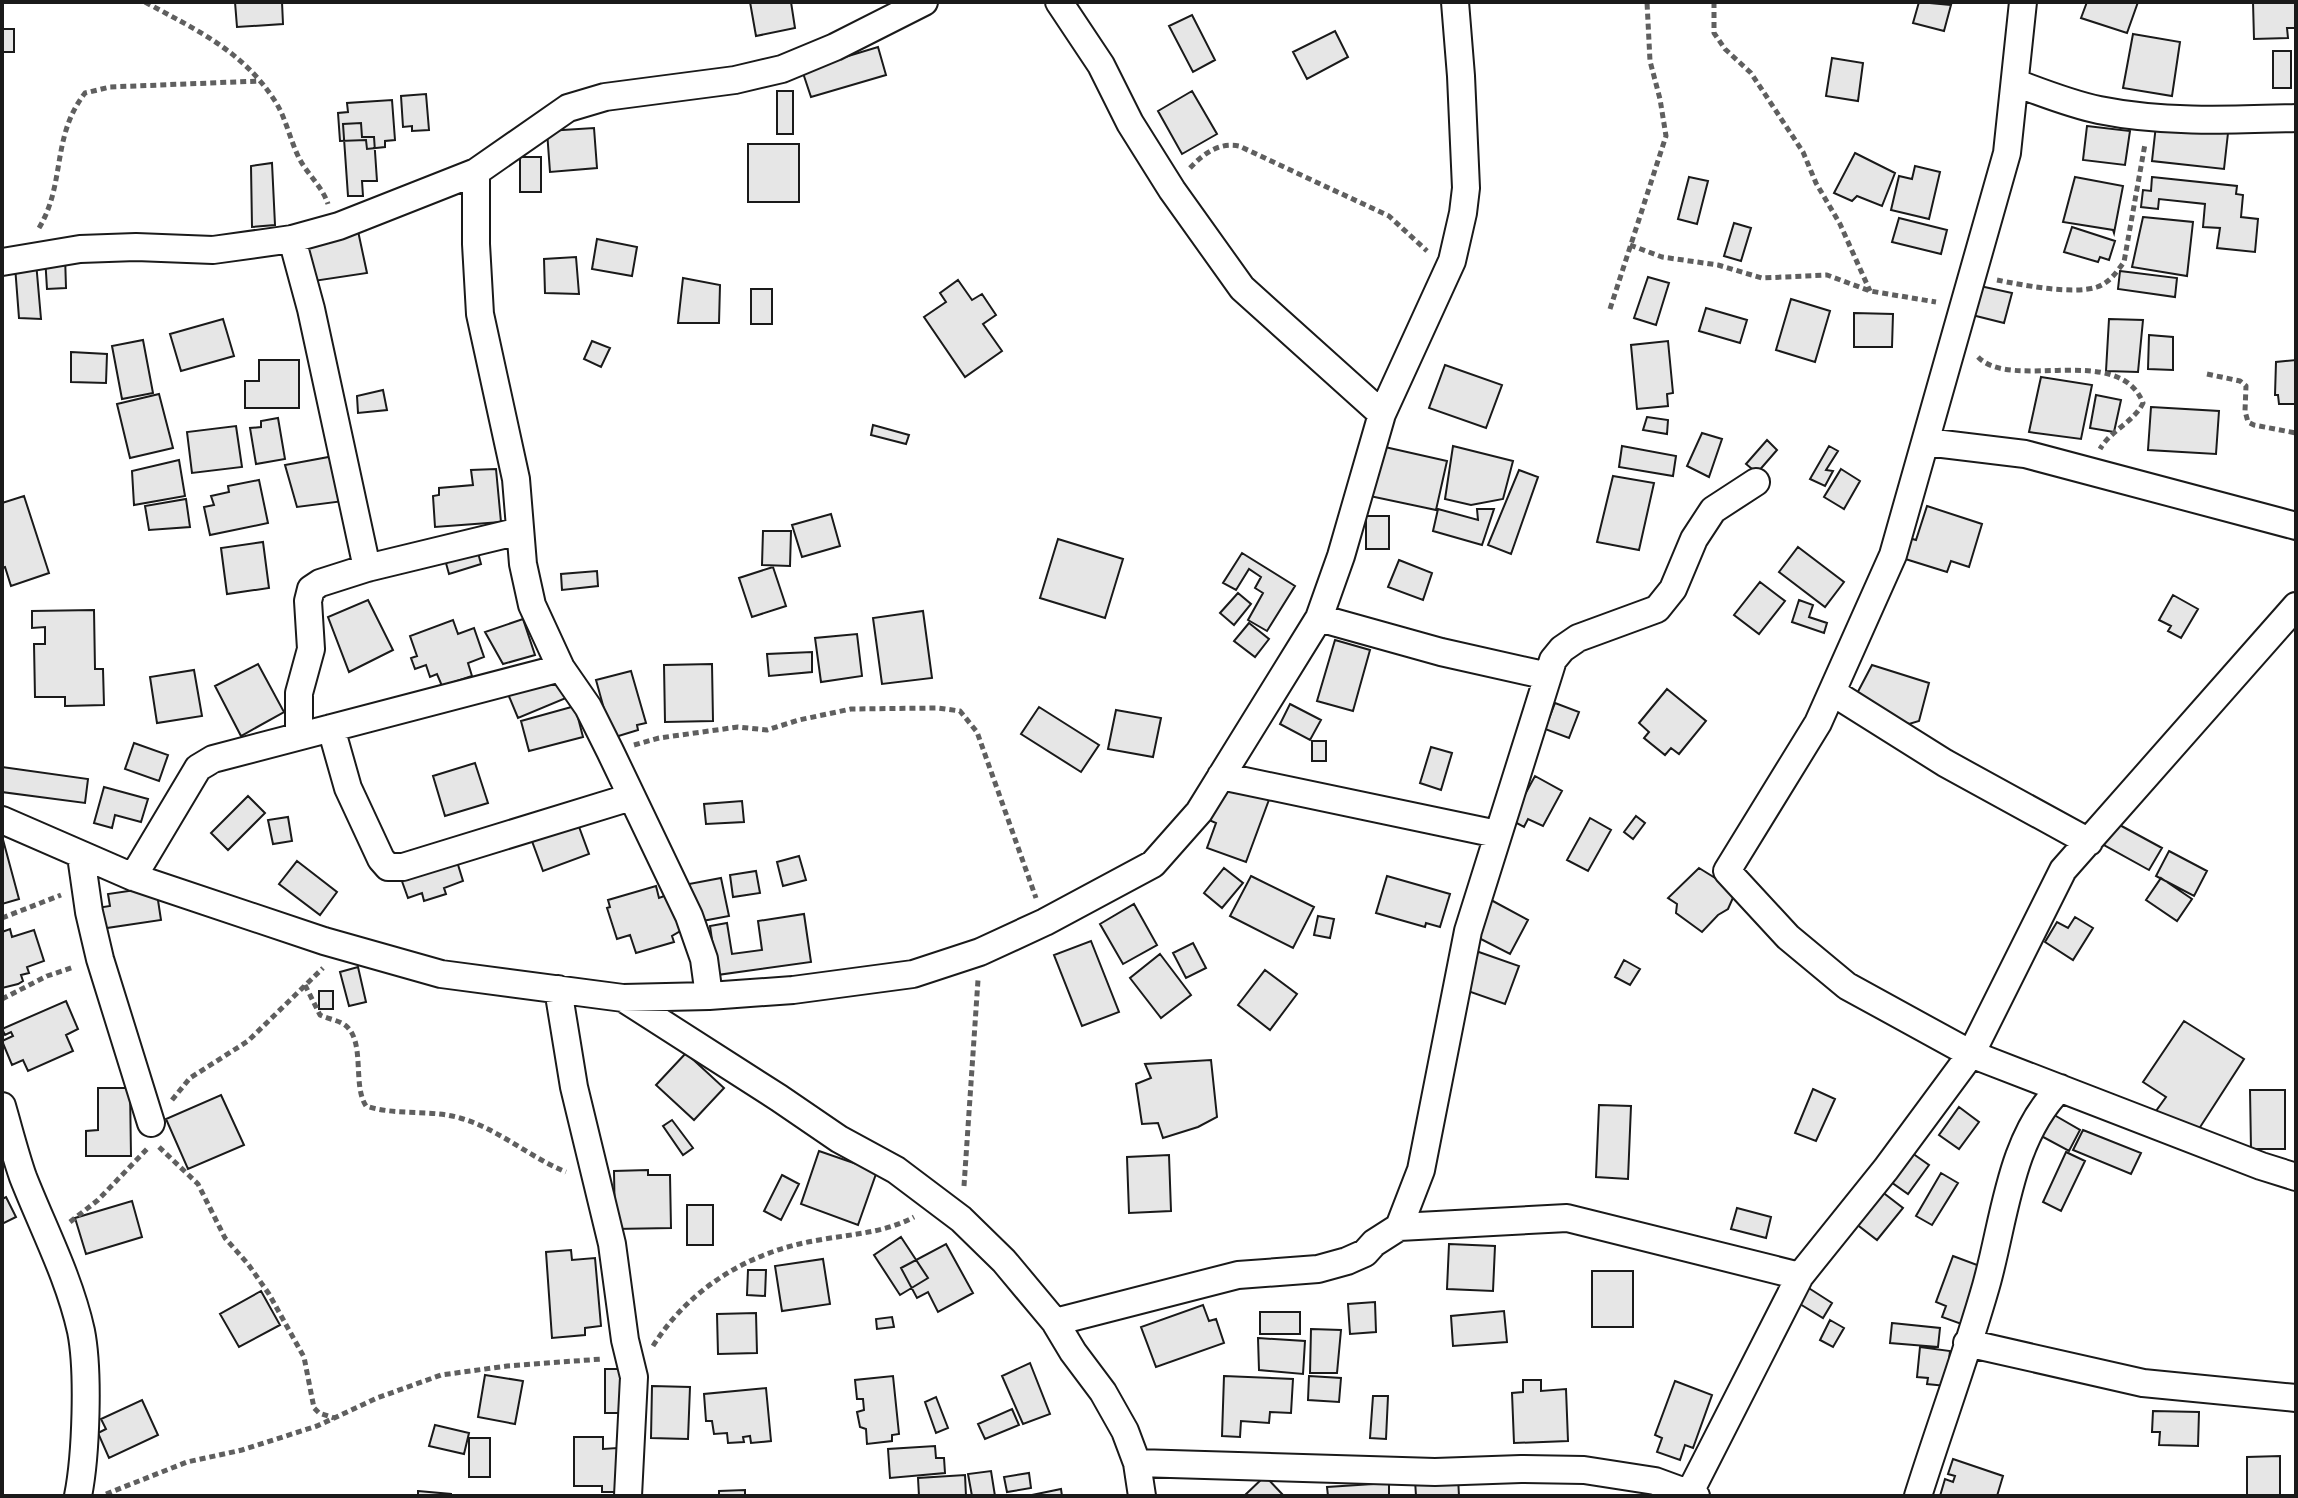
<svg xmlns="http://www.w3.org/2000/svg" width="2298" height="1498" viewBox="0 0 2298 1498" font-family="'Public Sans',sans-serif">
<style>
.building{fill:#e6e6e6;stroke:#1a1a1a;stroke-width:2}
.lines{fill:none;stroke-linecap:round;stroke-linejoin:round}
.minor-casing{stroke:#1a1a1a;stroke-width:30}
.path{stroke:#5f5f5f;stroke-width:5;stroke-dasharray:6 4;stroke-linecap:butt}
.minor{stroke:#fff;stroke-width:26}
</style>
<rect width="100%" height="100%" fill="#fff"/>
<!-- building -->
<path class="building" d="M235 2H282L283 24 237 27Z
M750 2H791L795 28 756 36Z
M1919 2 1951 5 1944 31 1913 23Z
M2087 2H2138L2127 33 2081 18Z
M2253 2H2296V28H2287L2288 38 2254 39Z
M1192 15 1215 60 1193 72 1169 26Z
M2 29H14V52H2Z
M1335 31 1348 57 1307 79 1293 52Z
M2133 34 2180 42 2172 96 2123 88Z
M878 47 886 75 811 97 802 70Z
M2273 51H2291V88H2273Z
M1832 58 1863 63 1858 101 1826 96Z
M777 91H793V134H777Z
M1192 91 1217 134 1182 154 1158 111Z
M426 94 429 130 412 131V126L403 127 401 96Z
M392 100 395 140 385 141V147L367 149 366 140 340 141 338 113 348 112 347 103Z
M361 123 362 137H374L377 181H362L363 196H348L343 124Z
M2156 125 2228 133 2224 169 2152 161Z
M2087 126 2130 131 2125 165 2083 160Z
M594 128 597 168 550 172 547 131Z
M748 144H799V202H748Z
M1855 153 1895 173 1882 206 1857 196 1852 201 1834 193Z
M520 157H541V192H520Z
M272 163 275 225 252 227 251 166Z
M1915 166 1940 172 1929 219 1891 210 1899 176 1912 179Z
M1689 177 1708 181 1697 224 1678 219Z
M2075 177 2123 186 2114 233 2113 230 2063 222Z
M2152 177 2237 186 2236 194 2243 195 2241 217 2258 219 2255 252 2217 248 2220 228 2203 227 2205 204 2159 199 2158 209 2141 207 2143 190 2151 191Z
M2143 217 2193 222 2187 276 2132 267Z
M1899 218 1947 230 1941 254 1892 242Z
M1734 223 1751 228 1741 261 1724 256Z
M2072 227 2115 241 2109 260 2100 257 2098 262 2064 252Z
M358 231 367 273 314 281 303 243Z
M597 239 637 247 632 276 592 269Z
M65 255 66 288 47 289 45 256Z
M576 257 579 294 545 293 544 259Z
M36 262 41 319 19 318 15 266Z
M2120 271 2177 278 2175 297 2118 289Z
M1648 277 1669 283 1656 325 1634 318Z
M683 278 720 285 719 323H678Z
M958 280 972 300 982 294 996 315 983 324 1002 351 965 377 924 317 946 302 940 293Z
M1980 286 2012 293 2004 323 1972 315Z
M751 289H772V324H751Z
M1791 299 1830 311 1815 362 1776 350Z
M1706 308 1747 320 1740 343 1699 331Z
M1854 313 1893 314 1892 347H1854Z
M223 319 234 356 181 371 170 334Z
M2109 319 2143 320 2138 372 2106 371Z
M2149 335 2173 337V370L2148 369Z
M143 340 153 393 122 399 112 346Z
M592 341 610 348 601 367 584 359Z
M1668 341 1673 393 1667 394 1668 406 1637 409 1631 345Z
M71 352 107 354 106 383 71 382Z
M259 360H299V408H245V381H259Z
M2296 360V404H2279L2278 395H2275L2276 362Z
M1445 365 1502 385 1486 428 1429 408Z
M2041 377 2092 385 2081 439 2029 432Z
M383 390 387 410 358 413 357 396Z
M159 394 173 448 130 458 117 404Z
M2096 395 2121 400 2114 432 2090 428Z
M2151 407 2219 411 2216 454 2148 450Z
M1647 417 1668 420 1667 434 1643 430Z
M278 418 285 459 256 464 250 428 261 427V421Z
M873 425 909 435 906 444 871 435Z
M236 426 242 467 192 473 187 432Z
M1702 433 1722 439 1709 477 1687 466Z
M1767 440 1777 450 1757 473 1746 464Z
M1376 445 1447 461 1436 510 1365 495Z
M1453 446 1513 461 1503 499 1471 505 1445 499Z
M1622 446 1676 456 1673 476 1619 467Z
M1829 446 1838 451 1826 470 1833 471 1825 486 1810 479Z
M334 456 344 501 297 507 285 465Z
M179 460 185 496 134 505 132 471Z
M496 469 501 522 435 527 433 496 439 495V488L473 485 471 470Z
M1841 469 1860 481 1844 509 1824 497Z
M1519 470 1538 477 1511 554 1488 545Z
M1613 476 1654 483 1639 550 1597 542Z
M259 480 268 523 210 535 204 507 214 505 211 496 229 492 228 486Z
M24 496 49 573 11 586 5 567 2 568V503Z
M186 499 190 527 149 530 145 506Z
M1927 506 1982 524 1969 567 1951 561 1947 572 1899 557 1905 537 1916 540Z
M1438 509 1478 520 1477 509H1494L1482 545 1433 531Z
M831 514 840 546 802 557 792 525Z
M1366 516H1389V549H1366Z
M763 531H791L790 566 762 565Z
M1058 539 1123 559 1105 618 1040 598Z
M263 542 269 588 227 594 221 548Z
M476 545 481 564 449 574 444 556Z
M1798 547 1844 582 1825 607 1779 572Z
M1242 553 1295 586 1267 631 1248 620 1263 593 1255 588 1261 577 1249 569 1236 590 1223 583Z
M1399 560 1432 573 1423 600 1388 587Z
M773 567 786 606 752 617 739 578Z
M597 571 598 586 562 590 561 574Z
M1760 582 1785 601 1759 634 1734 615Z
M1238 593 1251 604 1234 625 1220 613Z
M2173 595 2198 609 2181 638 2168 631 2171 626 2159 620Z
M368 600 393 650 349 672 328 617Z
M1799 600 1813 605 1809 617 1827 623 1824 633 1792 622Z
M94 610 95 669H103L104 705 65 706V697H35L34 644H45V627L32 628V611Z
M923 611 932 678 882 684 873 618Z
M523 619 535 655 503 664 485 632Z
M453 620 458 634 474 628 484 657 468 663 472 676 442 686 437 674 430 677 426 665 415 669 411 658 417 656 410 636Z
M1249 623 1269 639 1255 657 1234 641Z
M857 634 862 676 821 682 815 638Z
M1335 640 1370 650 1353 711 1317 701Z
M812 652V672L769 676 767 654Z
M258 664 284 712 241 736 215 686Z
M712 664 713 721 665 722 664 665Z
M1872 665 1929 683 1919 721 1909 724 1852 703Z
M194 670 202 716 157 723 150 677Z
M631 671 646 723 637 725 638 730 612 738 596 680Z
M557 675 566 698 518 718 508 694Z
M1667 689 1706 721 1679 754 1671 748 1665 755 1644 738 1649 732 1639 723Z
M1555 703 1579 712 1569 738 1545 729Z
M1290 704 1321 720 1310 740 1280 724Z
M575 706 583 737 529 751 521 721Z
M1039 707 1099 745 1081 772 1021 734Z
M1116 710 1161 718 1153 757 1108 749Z
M1312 741H1326V761H1312Z
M134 743 168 755 159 781 125 769Z
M1431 747 1452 753 1441 790 1420 783Z
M475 763 488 803 445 816 433 776Z
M2 767 88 779 85 803 2 792Z
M1535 776 1562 791 1543 826 1528 819 1524 827 1511 820Z
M1222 786 1270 797 1246 862 1207 848 1216 823 1209 820Z
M104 787 148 799 141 822 115 815 112 828 94 823Z
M248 796 265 813 228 850 211 833Z
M742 801 744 822 706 824 704 804Z
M575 816 589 854 543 871 529 833Z
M1636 816 1645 823 1633 839 1624 832Z
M288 817 292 841 273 844 268 820Z
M1590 818 1611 830 1588 871 1567 860Z
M2116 823 2162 848 2149 870 2104 845Z
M2 836 19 899 2 904Z
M2169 851 2207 871 2194 896 2156 876Z
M455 855 463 881 444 888 446 894 424 901 422 893 408 898 399 873Z
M799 856 806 880 783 886 777 862Z
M297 861 337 892 320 915 279 884Z
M1224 868 1243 883 1222 908 1204 893Z
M1699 868 1736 891 1728 909 1718 915 1702 932 1676 913 1677 904 1668 898Z
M756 871 760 893 733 897 730 875Z
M1251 876 1314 907 1293 948 1230 916Z
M1387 876 1450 894 1440 927 1426 923 1425 927 1376 913Z
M721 878 729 916 697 922 689 884Z
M2161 878 2192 899 2177 921 2146 900Z
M656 886 659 898 667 895 682 930 672 936 674 942 636 953 630 935 617 939 607 908 610 907 608 900Z
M156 887 161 920 100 929 97 908 110 906 108 894Z
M1491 900 1528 920 1510 954 1473 935Z
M1134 904 1157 945 1123 964 1100 924Z
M804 914 811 962 717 975 710 926 727 923 732 954 762 950 758 921Z
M1318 916 1334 919 1330 938 1314 935Z
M2075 917 2093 928 2073 960 2045 942 2057 922 2068 928Z
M10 929 12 937 34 930 44 961 27 967 29 973 21 975 23 981 18 984 2 988V932Z
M1091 941 1119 1012 1082 1026 1054 955Z
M1193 943 1206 968 1186 978 1173 953Z
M1476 951 1519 966 1505 1004 1462 989Z
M1160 954 1191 995 1161 1018 1130 978Z
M1624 960 1640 969 1630 985 1615 977Z
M358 967 366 1002 349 1006 340 972Z
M1265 970 1297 994 1270 1030 1238 1005Z
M319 991H333V1009H319Z
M66 1001 78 1029 66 1035 73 1051 28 1071 23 1060 12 1065 2 1041 13 1036 11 1032 5 1035 2 1029Z
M2184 1021 2244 1059 2195 1135 2156 1111 2166 1097 2143 1082Z
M686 1053 724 1088 694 1120 656 1085Z
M1211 1060 1217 1117 1198 1127 1163 1138 1158 1123 1142 1124 1136 1084 1151 1078 1145 1064Z
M98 1088H130L131 1156H86V1131L98 1130Z
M1813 1089 1835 1099 1816 1141 1795 1133Z
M2250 1090H2285V1149H2251Z
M221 1095 244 1145 188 1169 166 1119Z
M1599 1105 1631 1106 1628 1179 1596 1177Z
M1959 1107 1979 1122 1959 1149 1939 1135Z
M2049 1112 2080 1130 2069 1151 2032 1131Z
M672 1120 693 1148 683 1155 663 1126Z
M2083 1130 2141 1153 2131 1174 2073 1150Z
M819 1151 877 1171 858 1225 801 1204Z
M2066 1152 2085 1161 2061 1211 2043 1202Z
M1912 1153 1929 1165 1908 1194 1891 1182Z
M1169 1155 1171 1211 1129 1213 1127 1157Z
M648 1170V1175H670L671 1228 615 1229 614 1171Z
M1941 1173 1958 1183 1932 1225 1916 1216Z
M782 1175 799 1184 781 1220 764 1211Z
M1881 1191 1903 1208 1877 1240 1855 1223Z
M6 1197 16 1217 2 1224V1199Z
M132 1201 142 1237 86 1254 75 1218Z
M687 1205H713V1245H687Z
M1737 1208 1771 1217 1766 1238 1731 1229Z
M901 1237 928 1278 900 1295 874 1255Z
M946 1244 973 1293 938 1312 928 1292 917 1298 901 1268Z
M1449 1244 1495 1246 1493 1291 1447 1289Z
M571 1250 572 1260 595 1258 601 1326 585 1328V1335L552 1338 546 1252Z
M1953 1256 1988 1269 1967 1326 1942 1317 1946 1306 1936 1302Z
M823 1259 830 1304 782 1311 775 1266Z
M748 1270H766L765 1296 747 1295Z
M1592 1271H1633V1327H1592Z
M1804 1285 1832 1303 1823 1318 1795 1301Z
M261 1291 280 1325 239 1347 220 1314Z
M1375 1302 1376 1332 1350 1334 1348 1304Z
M1203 1305 1209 1321 1216 1319 1224 1343 1156 1367 1141 1327Z
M1504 1311 1507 1342 1453 1346 1451 1316Z
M1260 1312H1300V1334H1260Z
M756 1313 757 1353 718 1354 717 1314Z
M892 1317 894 1327 877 1329 876 1319Z
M1830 1320 1844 1328 1833 1347 1820 1340Z
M1892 1323 1940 1328 1938 1347 1890 1343Z
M1311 1329 1341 1330 1337 1373H1310Z
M1258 1338 1305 1341 1303 1374 1259 1370Z
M1920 1347 1950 1351 1946 1386 1927 1384 1928 1378 1917 1377Z
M1030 1363 1050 1414 1023 1424 1002 1376Z
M605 1369H628L629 1413H605Z
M485 1375 523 1381 515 1424 478 1417Z
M893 1376 899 1434 892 1435V1441L867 1444 866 1429 860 1427 857 1412 864 1410 863 1399H857L855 1380Z
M1224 1376 1293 1379 1291 1413 1270 1412 1269 1423 1241 1421 1240 1437 1222 1436Z
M1309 1376 1341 1378 1339 1402 1308 1400Z
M1523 1380H1541V1391L1566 1389 1568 1441 1514 1443 1512 1393 1523 1392Z
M1675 1381 1712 1395 1693 1448 1685 1445 1680 1460 1657 1452 1662 1438 1655 1435Z
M652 1386 690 1387 688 1439 651 1438Z
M766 1388 771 1441 751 1443 750 1436 743 1437 744 1442 728 1443 727 1433 714 1434 712 1421H706L704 1394Z
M1373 1396H1388L1386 1439 1370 1438Z
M936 1397 948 1428 936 1433 925 1402Z
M142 1400 158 1435 109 1458 98 1433 106 1429 101 1419Z
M1012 1409 1019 1425 985 1439 978 1424Z
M2153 1411 2199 1412 2198 1446 2159 1445 2160 1432H2152Z
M435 1425 469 1433 464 1454 429 1446Z
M574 1437H603V1449L617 1448V1492H602V1486H574Z
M469 1438H490V1477H469Z
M935 1446 936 1458H944L945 1473 890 1478 888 1449Z
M2280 1456V1496H2247V1457Z
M1953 1459 2003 1476 1997 1496H1940L1945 1479 1953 1482 1955 1476 1948 1474Z
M991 1471 995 1496H972L968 1474Z
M1029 1473 1031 1488 1007 1492 1004 1477Z
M965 1475 966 1496H919L918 1478Z
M1265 1476 1284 1496H1244Z
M1458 1477 1459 1496H1416L1415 1480Z
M1389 1483V1496H1328L1327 1487Z
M1061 1489 1062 1496H1027Z
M745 1490V1496H719V1491Z
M418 1491 451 1494V1496H418Z"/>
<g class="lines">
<defs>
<path id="minor" d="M1059 2 1101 65 1130 123 1172 190 1242 288 1382 414
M2023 2 2007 153 1893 555 1818 723 1727 871 1788 937 1847 986 1971 1054 2261 1166 2296 1177
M2016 83C2043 93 2070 104 2099 110 2163 123 2231 120 2296 118
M476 172V244L480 314 516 479 523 564 532 605 561 668 588 707 610 751 689 916 704 959 709 996
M292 239 311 309 367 568
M2 262 80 249 136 247 213 250 292 239 339 226 476 172 568 108 605 97 735 80 782 69 835 47 924 2
M1926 442 2025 454 2296 526
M1319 618 1441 652 1548 676
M1832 692 1945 763 2089 842
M331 728 348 788 381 859 388 867H403L631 797
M299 736V693L311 649 308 601 311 589 320 583 367 568 520 531
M1221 776 1497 834
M2 820 133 877 324 941 441 974 623 998 709 996 793 990 913 974 980 952 1045 922 1153 864 1199 812 1319 618 1341 556 1382 414 1452 261 1463 213 1466 188 1461 76 1455 2
M81 856 89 912 100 959 151 1123
M133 877 198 768 213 759 561 668
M558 989 574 1087 612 1244 625 1340 634 1377 628 1496
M623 998 779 1098 839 1139 896 1170 961 1219 1004 1261 1055 1322 1073 1352 1103 1392 1125 1431 1137 1463 1142 1496
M2 1106C9 1130 15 1154 23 1177 43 1228 69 1277 81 1331 89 1371 86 1456 78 1496
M1399 1227 1567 1218 1800 1276
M1055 1322 1238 1275 1318 1269 1347 1261 1365 1253 1374 1243 1399 1227 1421 1170 1468 931 1553 660 1562 649 1578 638 1657 609 1673 589 1694 539 1713 510 1756 482
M1967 1343 2143 1383 2296 1398
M1137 1463 1435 1472 1521 1469 1584 1470 1655 1481 1696 1496
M1689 1494 1800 1276 1886 1169 1971 1054 2063 870 2296 606
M1918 1496C1940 1426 1966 1356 1986 1286 2005 1219 2009 1140 2060 1088"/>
</defs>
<!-- minor casing -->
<use href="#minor" class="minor-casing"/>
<!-- path -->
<path class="path" d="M145 2C196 30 242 50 275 101 286 118 290 140 299 158 307 174 322 186 328 204
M1714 2V33L1725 49 1751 73 1803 152 1816 183 1840 224 1870 291
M1190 168C1203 154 1219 142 1239 146L1389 216 1427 251
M39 228C66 183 51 137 85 93L110 87 260 81
M1630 245 1662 257 1718 265 1762 278 1827 275 1870 291 1936 302
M1997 280C2022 285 2073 295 2097 287 2109 283 2116 273 2124 262L2145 144
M1610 309 1666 136 1660 99 1650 61 1647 2
M1978 357C2012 392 2119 342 2143 403 2134 422 2111 430 2100 449
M2207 374 2240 381 2246 386 2245 411 2248 422 2254 425 2296 433
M634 745 659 738 738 727 767 730 799 720 851 709 938 708 960 711 977 732 1036 898
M2 918 61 895
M305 985 320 1015C328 1019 338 1020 345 1025 366 1041 352 1085 366 1106 396 1116 429 1109 460 1118 499 1129 529 1157 566 1172
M2 999 47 976 74 967
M172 1100 190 1078 248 1041 323 968
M159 1147 198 1184 225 1238 248 1264 269 1294 304 1357 314 1408 319 1413 334 1418
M964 1186 978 980
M70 1222 98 1200 147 1149
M653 1346C690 1287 751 1251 819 1240 852 1234 884 1233 914 1217
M106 1494 187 1462 242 1450 317 1426 377 1398 441 1375 507 1366 602 1359"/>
<!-- minor -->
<use href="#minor" class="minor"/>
</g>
<!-- border -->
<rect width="2298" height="1498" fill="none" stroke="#1a1a1a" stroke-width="8"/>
</svg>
